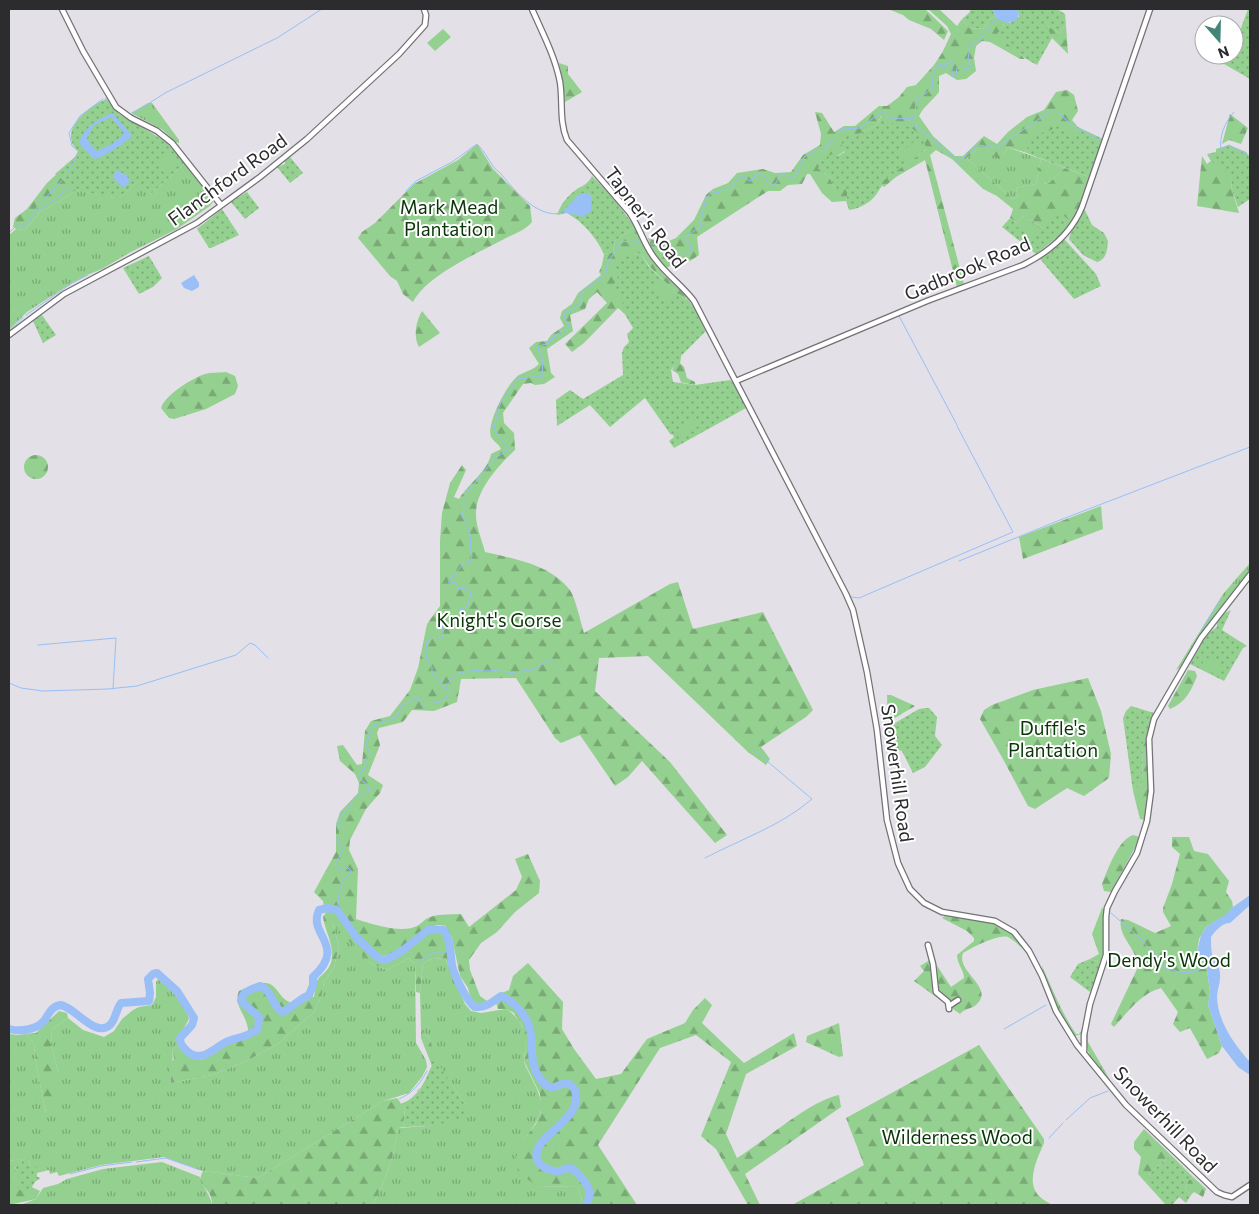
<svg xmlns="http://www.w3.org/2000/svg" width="1259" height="1214" viewBox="0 0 1259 1214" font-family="Commissioner,sans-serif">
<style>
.grass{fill:url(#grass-tufts)}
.forest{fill:url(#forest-firs)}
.park{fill:url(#park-dots)}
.pitch{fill:#94d08f}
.water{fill:#99bff6;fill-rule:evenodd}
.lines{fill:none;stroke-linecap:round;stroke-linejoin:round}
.stream{stroke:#99bff6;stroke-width:1}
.river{stroke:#99bff6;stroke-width:8}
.minor-casing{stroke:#747177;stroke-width:7}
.minor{stroke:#fff;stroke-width:4.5}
.labels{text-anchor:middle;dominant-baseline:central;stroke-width:4;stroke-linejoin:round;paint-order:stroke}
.street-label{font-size:19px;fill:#2c2b2d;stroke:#fff}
.park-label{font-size:19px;fill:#093508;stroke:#fff}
</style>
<defs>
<pattern id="grass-tufts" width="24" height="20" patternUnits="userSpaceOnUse" patternTransform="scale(1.25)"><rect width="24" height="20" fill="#94d08f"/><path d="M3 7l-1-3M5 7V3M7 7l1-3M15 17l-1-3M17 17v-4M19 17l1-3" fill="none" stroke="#79a975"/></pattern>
<pattern id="forest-firs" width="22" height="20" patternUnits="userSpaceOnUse" patternTransform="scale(1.25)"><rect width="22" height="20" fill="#94d08f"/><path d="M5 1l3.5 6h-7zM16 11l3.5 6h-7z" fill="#79a975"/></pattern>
<pattern id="park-dots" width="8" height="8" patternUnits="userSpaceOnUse" patternTransform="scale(1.25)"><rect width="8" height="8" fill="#94d08f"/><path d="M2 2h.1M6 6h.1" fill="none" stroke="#79a975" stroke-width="1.8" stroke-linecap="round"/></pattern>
</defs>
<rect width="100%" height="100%" fill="#e3e0e7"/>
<!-- grass -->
<path class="grass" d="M148 103H152L179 140V143L175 142 163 130 131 113Z
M1007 147 1041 159 1036 184 1016 188 1018 197 1013 199 966 158 979 148 1004 155Z
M1050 162 1065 168 1049 183 1043 184Z
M185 163 212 197 213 202 210 206 177 229 129 253 102 269 87 275 67 286 27 312 9 330V235L16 229 25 230 40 212 60 201 76 190 115 198 122 195 139 181 151 194Z
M1250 563V573L1196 640 1183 666 1176 670 1223 594Z
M335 925 370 963 387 970 409 958 415 964 416 1043 426 1060 427 1067 422 1077 409 1093 383 1101 258 1178 203 1171 164 1157 101 1165 59 1176 57 1172 50 1174 49 1170 37 1173V1167L30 1166 29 1158 9 1161V1034L18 1035 27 1034 34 1044 36 1064 46 1113 58 1071 51 1045 52 1029 68 1018 83 1030 104 1037 114 1031 122 1019 133 1010 139 1007 152 1005 156 997V982L158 979C170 988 185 1004 189 1019L177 1040 179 1044 172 1050C175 1064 168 1071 171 1083L212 1075 246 1061 278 1044 314 1012 321 997 324 982 334 968 339 945 333 926Z
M445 958 465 1004 471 1011 481 1013 506 1009C518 1016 526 1030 526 1044 526 1049 524 1054 524 1060 524 1065 529 1072 531 1077 547 1107 544 1114 524 1139L537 1186 577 1187 582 1199 580 1205H373C385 1181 395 1155 398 1128L429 1126 440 1123 465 1104 435 1060 430 1039 421 1031 420 993 423 963 432 959Z
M1042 966C1053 990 1061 1012 1076 1034H1079L1082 1030 1081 1034 1075 1036C1063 1026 1043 981 1042 966Z
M1088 1032V1042L1110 1080 1109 1081C1095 1063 1085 1057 1086 1033Z
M162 1162 200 1177C203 1188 210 1194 212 1205H20L36 1199 43 1188 58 1184 67 1179 103 1169Z"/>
<!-- forest -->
<path class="forest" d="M888 9H925L948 31 944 40 931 29 909 20 903 15Z
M928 9H939L957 26 962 19 969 28 983 29 990 19 996 17 1003 21 1004 26 997 35 1015 49 1025 59H1020L990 42 982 41 976 46 974 58 976 71 966 79 957 80 946 73 939 76V92C932 101 924 106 919 116L933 136 955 156H963L984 136 997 144 1008 132 1027 117 1044 110 1056 92 1067 90 1074 95 1078 111 1072 120 1078 127 1072 136 1045 132 1024 152 1007 147 1004 155 999 159 979 148 966 158 1013 199 1018 197 1016 188 1036 184 1041 159 1050 162 1044 184 1049 183 1065 168 1089 177V182L1078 213 1072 222 1044 228 1023 216 1017 223 1010 218 1013 209 997 196 983 189 952 159 936 150 930 155 964 284 957 287 925 160 896 177 884 187 879 183 927 149 886 122 881 116 877 125 841 143 845 151 818 168 830 178 835 189H847L848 192 846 201 832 202 822 193 810 174H807L802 184 788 185 780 191H768L697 237 699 255 690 261 679 259 667 268 653 253 648 238 664 243 676 238 694 220 706 195 713 189 728 183 737 173 763 169 775 173 791 172 803 155 820 145 821 134 815 112 822 113 834 132 844 126H855L879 106H887L899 97 907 87 916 85 934 65 942 53 951 34 947 26Z
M1066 25 1068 54 1052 38 1047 28 1048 26 1059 33Z
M559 63 568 66V74L582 92 565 102 563 82Z
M1230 114 1248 128 1241 144 1229 140 1222 144Z
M476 145H478L493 169 530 206 532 222C524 231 516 233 506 238 478 253 427 275 413 302L403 294 397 281 390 276 358 238 362 232 375 223 414 184 458 160Z
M76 148 139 181 122 195 115 198 76 190 60 201 40 212 25 230 16 229 13 227 15 218 27 209 47 183 75 157 79 151Z
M1246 152 1250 158 1231 179 1232 190 1239 213 1197 206 1202 156 1207 164 1212 160 1241 158Z
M635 227 654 263 665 276 687 296 685 300 681 295 677 294 650 267 641 254 635 253 629 306 634 329 625 314 618 308 584 343 572 352 565 344 607 303 597 292 589 299 585 309 570 315 573 331 547 349 551 373 555 377 544 384 535 385 531 383 523 384 503 413 504 423 514 433 515 450C499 465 475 491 476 515 476 527 482 540 485 552 514 559 549 564 569 589 575 595 581 624 584 633L670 584 678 582 693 629 763 612 813 710 806 717 761 747 770 759 766 765 748 752 648 656 599 658 595 691 670 762 727 835 715 843 642 761 628 777 615 786 580 735 561 743 555 738 516 678 461 679 457 702 434 711 412 710 403 722 379 728 377 733 380 745 368 775 383 785 380 793 366 809 350 840 349 850 358 869 356 919C371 924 402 934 417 926 421 924 423 921 426 919 437 913 449 915 461 914L469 927 516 890 522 877 515 859 528 854 540 881 539 893 515 912 497 932 481 943 469 960 470 970 480 996 487 1001 479 1004 471 1000 468 988 460 976 452 938 446 926C419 920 406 958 379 956L354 931 341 911 334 906 324 907 323 901 314 892 336 852V824L340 812 358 793 359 783 355 774 340 761 337 746 343 745 357 765 362 764 365 731 371 721 390 716 410 690 418 668 427 624 440 606V541L442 513 450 483 462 465 466 470 454 497 459 499C468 484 488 471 491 454L501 449C499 444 493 441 491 437 486 423 508 382 519 375 527 371 533 370 539 364L529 348 536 342 547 341 551 335 564 326 560 318 562 311 572 304 578 293 601 275 599 272 602 265 604 254 613 252 615 241Z
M422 311 440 333 419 347C413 337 416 321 422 311Z
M681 364 684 367 687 378 695 382V385L679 382H681L678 374 672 370 675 365Z
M226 372 235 376 238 386 235 394 206 409 174 419 169 418 161 408C166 394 191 379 205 374 211 372 219 373 226 372Z
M24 467a12 12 0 1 1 24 0a12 12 0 1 1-24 0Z
M1101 506 1103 529 1023 559 1019 537Z
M1188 670 1195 671 1197 676C1191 691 1186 702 1170 709L1168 706Z
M1088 678 1101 711 1111 754 1109 778 1084 796 1067 788 1035 809 1028 806 1003 759 980 719 984 710 992 705 1033 690Z
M887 695H891L915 706 888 722Z
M1143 739 1147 740 1149 786 1145 820 1140 819 1133 791 1142 783Z
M1133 835 1140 837 1138 842 1111 892 1104 891 1102 884C1108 869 1118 840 1133 835Z
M1172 837H1189L1194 851 1208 854 1229 881 1226 892 1232 901 1233 907 1226 915 1207 926 1204 930 1199 939 1197 952 1209 966 1207 970 1210 992 1208 1005 1222 1046 1219 1053 1207 1059 1190 1028 1180 1032 1173 1024 1178 1012 1161 988C1141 993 1127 1013 1114 1027L1111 1024 1138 967C1138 950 1117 936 1121 919L1128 920 1155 933 1171 926 1163 912V908L1172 884 1180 854 1172 847Z
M1102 908 1104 910 1105 944 1102 965 1097 961 1090 959 1099 954 1092 934Z
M327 911H333L337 913 347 929 379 961C405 965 417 930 441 931L446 936 450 965 459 988 445 958 432 959 423 963 420 993 416 992 415 964 409 958 387 970 370 963 334 925 333 926 339 945 334 968 324 982 321 997 314 1012 278 1044 246 1061 212 1075 171 1083 169 1065 174 1059 172 1050 179 1044 182 1050 201 1060C211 1055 215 1051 223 1046 231 1041 240 1041 248 1038 251 1016 232 1008 239 991 249 987 264 978 273 986 281 993 280 998 291 1003L306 994 314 997C315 992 315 986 317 981 319 976 326 973 329 967 338 950 325 933 323 917Z
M945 916 994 923 1013 934 1027 951C1021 948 1013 939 1008 937 997 934 972 948 963 953 956 972 993 986 978 1003 973 1009 965 1008 960 1014L914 981 924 971 920 966 930 960 934 961 951 987 964 978C964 970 957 964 957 955L974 941V938L967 931 942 918Z
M528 963 563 1002 562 1029 574 1049 596 1079 621 1074 647 1039 685 1023 693 1010 705 998 712 1005 702 1023 744 1063 794 1033 797 1046 746 1074 726 1134 737 1158C765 1141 809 1101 839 1095L841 1107 745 1174 760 1205H748L716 1149 701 1136 731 1062 696 1035 660 1048 598 1145 637 1205H580L582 1199 577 1187 537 1186 518 1172 516 1157 524 1139 536 1124 541 1112 540 1094 524 1061 526 1043 522 1026 514 1013 506 1009H498L494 996 509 990 513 976Z
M59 1011 67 1013 68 1018 52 1029 51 1045 58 1071 54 1113H46L36 1064 34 1044 27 1034 36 1033Z
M839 1023 843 1056 839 1057 806 1042 807 1036Z
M421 1031 430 1039 436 1060 454 1088 427 1076 432 1066 421 1038Z
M979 1045 1044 1139V1143C1038 1157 1025 1182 1039 1196 1043 1200 1048 1202 1052 1205H792L864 1165 846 1118Z
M397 1098 405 1109 403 1127 398 1128C395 1155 385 1181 373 1205H212C212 1201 211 1196 209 1193 203 1184 197 1183 203 1171L258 1178 357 1117 383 1101Z
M12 1122H25L29 1126 28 1131 18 1134H12L9 1128V1124Z
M1144 1129 1171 1155 1151 1172 1146 1183 1138 1174 1141 1157 1134 1149V1142Z
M21 1159 22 1163 15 1167C20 1181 27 1185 40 1191L36 1199 9 1205V1161Z
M1193 1177 1206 1189 1203 1197 1194 1192 1191 1195 1185 1189 1188 1181Z"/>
<!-- park -->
<path class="park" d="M971 9H992L996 17 990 19 983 29 969 28 962 19 969 13Z
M1016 9H1057L1065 14 1066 25 1059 33 1048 26 1047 27 1052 38 1037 65C1022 58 1010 45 996 35L1004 26 1003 21 1010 23 1019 17V13Z
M1248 9H1250V79L1219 61 1222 55H1234V35L1241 28Z
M107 99 119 114 165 141 185 163 151 194 138 181 122 195 115 198 76 190 55 174 75 157 78 151C57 132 88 105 107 99Z
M882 115 886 122C907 126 918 125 927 149L880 183 882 186C879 189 878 193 875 196 870 203 858 209 849 210L846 201 848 192 847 189H835L830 178 818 168 821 160 832 154 838 156 845 152 841 143 848 134H859L877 125Z
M1059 125 1072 135 1078 127 1103 139 1089 177 1024 152 1028 147 1031 136C1042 131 1048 134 1059 125Z
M1229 145 1246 152 1250 158V199L1238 207 1232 190 1231 179 1228 172 1211 161 1207 154 1216 152V149Z
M290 157 303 173 290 183 277 167 285 164V161Z
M592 176 610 194 635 227 615 241 613 252 604 254C596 237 583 222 567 213L557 215C561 204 567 196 577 189 584 185 588 184 592 176Z
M247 192 259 208 245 219 231 202Z
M1084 208 1092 225 1104 233 1108 241C1107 250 1107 259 1097 262L1083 255 1069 239C1070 231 1080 218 1084 208Z
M222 209 239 235 211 248H209L197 229Z
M1060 213 1072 222 1059 236 1036 254 1002 227 1010 218 1017 223 1023 216 1044 228Z
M1063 240H1065L1096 274 1101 286 1074 299 1040 259 1055 246 1057 247Z
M635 253 641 254 649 267 677 294 681 295 685 300 687 298 697 312 706 331 681 356 680 365H675L671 370 673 382 695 385 730 380 734 384 746 408 674 448 669 441 674 437 672 434 671 435 645 398 610 427 590 405 557 426 556 400 570 390 583 399 623 375 622 353 624 347 629 342 627 334 633 328 625 314 618 307 625 301 617 292 613 285 618 279 615 270 618 260Z
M149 256 162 278 153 287 139 294 123 268Z
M42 315 56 335 43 343 33 321Z
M1231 610 1222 630 1247 646 1243 648 1224 681 1190 664 1203 641 1210 632 1217 627C1216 618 1224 613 1231 610Z
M1131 706 1154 713 1147 740H1143L1142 783 1133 791 1123 718 1126 711Z
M926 708H929L937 717 935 736 942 745 925 767 913 773 902 751 891 748 888 729 890 726 919 709Z
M1090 959 1097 961 1102 965 1090 992 1070 977 1078 964Z
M430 1059 435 1060 465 1104 467 1110 460 1120 429 1126 403 1127 405 1109 401 1104C419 1097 424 1082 432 1066Z
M1171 1155 1193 1177 1188 1181 1185 1189 1191 1195 1186 1203 1179 1197 1172 1205H1166L1146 1183 1151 1172Z
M29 1158 30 1166H37V1177H39L40 1179 36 1181 31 1188 24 1192 19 1189 16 1182 19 1178 15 1166 22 1163 21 1159Z"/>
<!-- pitch -->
<path class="pitch" d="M443 29 451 37 435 51 427 43Z
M917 139 924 147 907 161 900 153Z
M170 151 180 162 166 175 156 164Z
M1024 216 1040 229 1033 239 1016 226Z
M662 279 677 294 669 303 654 287Z
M692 418 698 426 682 440 676 431Z
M1205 657 1224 667 1219 676 1201 667Z"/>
<!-- water -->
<path class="water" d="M992 9H1016L1019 13C1018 25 1003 25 996 17 994 14 994 11 992 9Z
M112 113 132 135C128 142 104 156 96 159L93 158 79 143C85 126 97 120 112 113ZM111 117 124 133 123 135 112 144 97 151 90 144 87 138 93 126Z
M117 169 121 173H125L130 181 126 186 122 187 113 177Z
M583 193 589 194 592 196 591 211 583 217C576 216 570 212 562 213L577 196Z
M194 275 199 283V287L192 291 184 288 181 283Z
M1250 895V905L1230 923C1222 923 1215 931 1211 937 1211 943 1211 952 1213 957 1218 963 1219 965 1220 974 1221 982 1217 989 1217 997 1218 1022 1234 1044 1250 1062V1075L1238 1067 1222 1046 1208 1005 1210 992 1207 970 1208 966 1206 961 1202 959 1197 952 1201 935 1207 926 1225 915 1233 907Z"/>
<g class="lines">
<!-- stream -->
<path class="stream" d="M105 99 107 98 119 112 127 117
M1234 112C1225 122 1219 136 1221 149L1229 145 1250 156
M131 115 165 93 277 38 322 9
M906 118 959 161 979 145 996 148 1054 109 1074 127 1103 141
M79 152 72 146 69 133 80 116 103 99
M67 173 78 155
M406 191 416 181 452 162 477 144C484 150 488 159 493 166 495 170 499 171 502 175 515 191 538 219 562 213
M1079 208 1095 162
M37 210H40L69 188
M9 233 16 226H22L28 223 37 207 66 176
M651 244H657L664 255 677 253 689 254 691 248 685 237 700 227 705 201 712 191 718 193 722 190 731 189 740 175 750 181 757 174 762 173 767 181 773 185 776 183 780 175H785L795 178 804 157 813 152 823 151 842 129 860 128 883 111 887 117 890 118 915 119 916 100 932 89C933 78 931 73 940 63L941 67H944L950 61 952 62V77L956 75 957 68 960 67 969 69 971 67 968 59 970 47 973 43 980 40 997 17
M26 315 72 283 88 275
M899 316 957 425
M9 331 23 318
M766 447 783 477
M959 561 1060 520 1250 447
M852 597 859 598 1013 532 957 426
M1202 629 1220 600
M38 645 116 638 113 689
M9 683 21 688 43 691 108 689 137 686 236 655 250 643 255 645 268 658
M443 686 451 682 449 680 450 678H454L457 674C478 667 500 671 522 674L525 670 529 671 552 659
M1154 729 1157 718 1174 691
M705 858C741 839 781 826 812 799L755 751
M337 910C339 898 339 877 352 872L347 867 340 869 335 865 344 848 337 843C342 833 338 830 339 821 340 818 353 800 356 798 359 795 365 794 369 790L367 784 362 781 359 775 366 766V758L371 753 366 745 372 726 397 717 402 705C408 704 410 700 415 698L420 699 422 704 426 706 431 701 438 703 449 695 450 690 442 687 440 679 432 674V667C425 659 425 652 427 642L433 637 438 638 444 636 442 627 444 625 452 626 456 623 459 616 462 614 460 609 467 607 471 593 467 588 459 589 455 582 450 584 448 582 463 564 470 562 472 556 470 546 471 538 467 524 462 516 464 509 463 503 466 501 465 495 495 458 509 449 494 429 497 413 501 402 518 379 542 376 543 359 539 352 538 346 547 344 557 334 566 330 569 326 564 317 565 313 581 305V294L606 274C605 260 616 255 620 242L633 241 643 244
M1111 913 1141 939 1166 968 1183 973 1192 972 1199 970 1208 962
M418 962C429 954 438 949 451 953
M1004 1029 1046 1005
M417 1091 419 1089
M399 1099C413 1093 420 1084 427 1071
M1066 1120 1090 1098 1108 1091
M1049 1138 1063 1123
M136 1162 166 1158 200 1170
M70 1174 101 1166 132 1162"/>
<!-- river -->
<path class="river" d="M9 1029C20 1032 36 1030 44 1021 49 1014 51 1006 61 1005 76 1008 95 1038 110 1025 116 1019 116 1009 121 1003L149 1001 150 993 148 979 153 974 157 973 177 991 194 1018 192 1025 180 1038C180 1044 183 1047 187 1051 201 1064 214 1048 226 1042 238 1037 246 1038 258 1029L259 1017 241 1001C242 991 252 989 260 986 273 991 271 1005 282 1012 292 1008 299 999 309 995L313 985V977C348 945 307 935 319 910L328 908 337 910 357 938 377 957 383 960 388 959 402 951 428 930H444C451 941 450 952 452 965 454 975 467 1002 475 1007 486 1008 492 1002 501 996 508 999 512 1002 517 1007 542 1032 524 1055 539 1077 553 1098 560 1079 569 1084 572 1085 573 1088 575 1090 585 1121 530 1136 537 1159 539 1167 552 1172 559 1171 563 1170 566 1168 570 1168 574 1169 576 1172 579 1175 588 1184 593 1193 586 1205"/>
<defs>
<path id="minor" d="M62 9 83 51 116 107 131 118 157 131 172 143 221 205
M532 9C542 32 555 56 560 82 563 101 559 121 567 140L629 212C640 227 644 246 656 260 667 275 683 286 694 301L846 594 853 610 867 672 877 730 887 820 898 863 910 889 924 903 942 912 995 921 1014 932 1029 951 1042 976 1056 1011 1077 1045 1126 1105 1217 1192 1224 1195 1232 1197 1250 1185
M9 335 64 294 197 223 260 177 307 139 399 54 425 25 426 15 424 9
M736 381 927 301 1023 265C1049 252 1071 234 1082 207L1150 9
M928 945 933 964 936 992 948 1002 949 1009
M949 1006 958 1000
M1084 1051V1035L1090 1004 1106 955V917L1107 908 1115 891 1137 853 1147 821 1151 791 1149 739 1154 719 1201 638 1250 575"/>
</defs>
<!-- minor casing -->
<use href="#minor" class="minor-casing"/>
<!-- minor -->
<use href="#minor" class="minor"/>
</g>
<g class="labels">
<!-- street labels -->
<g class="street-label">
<text transform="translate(227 179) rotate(-36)">Flanchford Road</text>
<text transform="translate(646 217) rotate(53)">Tapner's Road</text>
<text transform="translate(967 268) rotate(-23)">Gadbrook Road</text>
<text transform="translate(898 773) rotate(82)">Snowerhill Road</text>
<text transform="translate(1166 1119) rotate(46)">Snowerhill Road</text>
</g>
<!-- park labels -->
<g class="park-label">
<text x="449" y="206">Mark Mead<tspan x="449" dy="22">Plantation</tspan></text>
<text x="499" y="619">Knight's Gorse</text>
<text x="1053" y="727">Duffle's<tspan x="1053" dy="22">Plantation</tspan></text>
<text x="1169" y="959">Dendy's Wood</text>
<text x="957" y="1136">Wilderness Wood</text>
</g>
</g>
<!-- border -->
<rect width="1259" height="1214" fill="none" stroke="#2c2b2d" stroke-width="20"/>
<!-- north arrow -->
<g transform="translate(1219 40) rotate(160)"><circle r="24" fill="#ffffff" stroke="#abaaab"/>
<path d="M0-4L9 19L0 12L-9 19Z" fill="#438576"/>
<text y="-8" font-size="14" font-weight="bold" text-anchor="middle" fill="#2c2b2d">N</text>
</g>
</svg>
